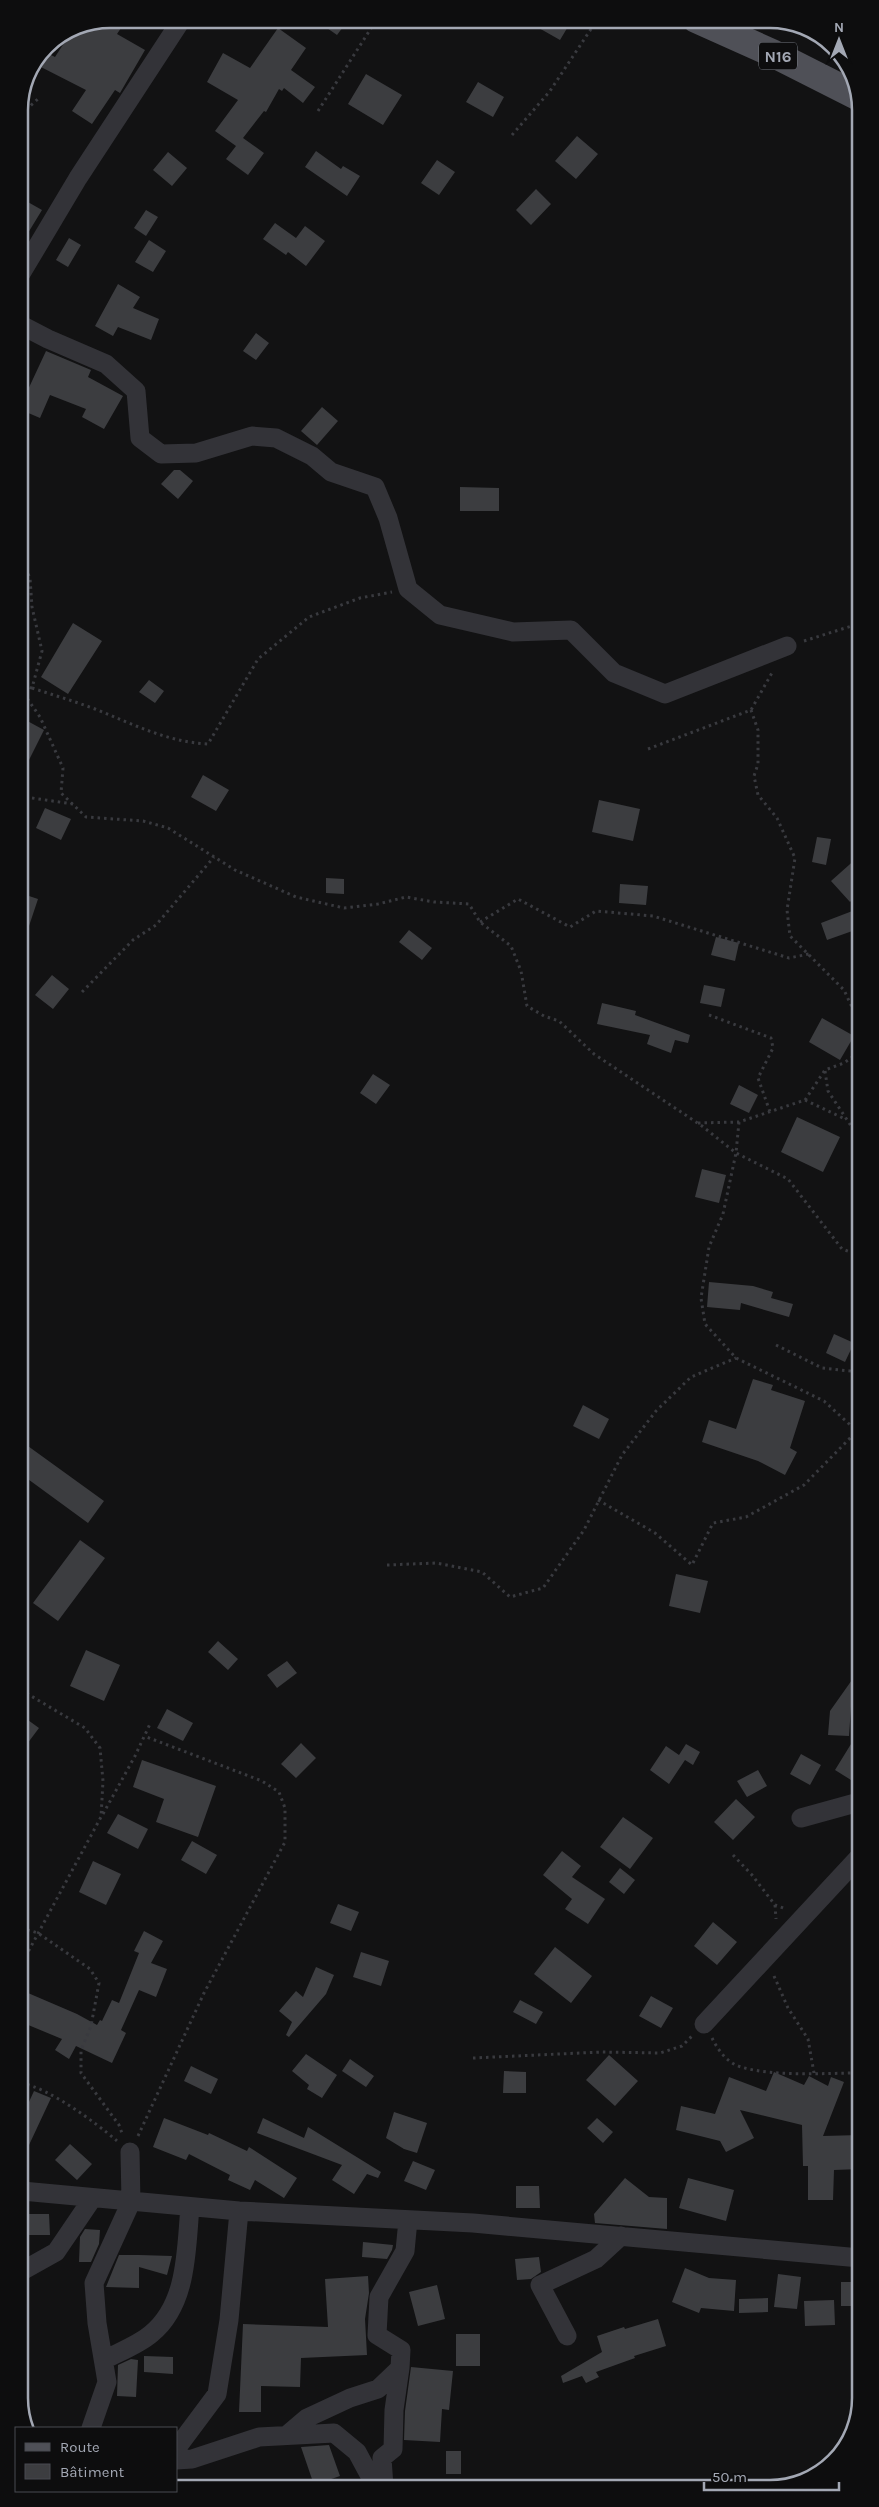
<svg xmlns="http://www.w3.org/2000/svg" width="879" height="2507" viewBox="0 0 879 2507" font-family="Karla,sans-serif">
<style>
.building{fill:#3c3d40}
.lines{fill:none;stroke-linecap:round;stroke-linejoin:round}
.path{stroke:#393a3f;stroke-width:3;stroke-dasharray:2.5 4;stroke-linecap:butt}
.street{stroke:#333338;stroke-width:19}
.primary{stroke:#4f5057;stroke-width:28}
.labels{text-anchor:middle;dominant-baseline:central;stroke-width:5;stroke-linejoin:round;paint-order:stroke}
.shield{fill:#0d0d0e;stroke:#767a82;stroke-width:1}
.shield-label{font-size:16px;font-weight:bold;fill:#a3a8b4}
.rim{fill:none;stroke:#a3a8b4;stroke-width:2.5}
</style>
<rect width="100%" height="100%" fill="#121213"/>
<!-- building -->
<path class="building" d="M110 19H127L117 34 145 50 120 93 115 90 92 124 72 111 86 90 37 65 43 51 55 57 75 26Z
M314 19H349L337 35Z
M523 19H560L569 25 560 40Z
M278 28 306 48 291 70 315 87 303 103 284 88 282 91 279 89 266 112 264 111 243 138 264 153 248 175 226 159 236 146 215 131 238 100 207 82 223 53 250 68Z
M366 74 402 95 383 125 348 104Z
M478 82 504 97 493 117 466 102Z
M577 136 598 154 576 179 555 161Z
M316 151 341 169 343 166 360 176 347 196 305 167Z
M168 152 187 168 172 186 153 170Z
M437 160 455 172 439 195 421 183Z
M536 189 551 204 531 225 516 210Z
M19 197 42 210 28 233 19 227Z
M146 210 158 217 146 236 134 228Z
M275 223 296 238 305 226 325 241 306 266 288 252 286 255 263 239Z
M69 238 81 245 68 267 56 260Z
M149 240 166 251 153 272 135 262Z
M118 284 140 297 133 308 159 319 151 340 118 327 113 336 95 326Z
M256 333 269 343 256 360 243 351Z
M46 351 91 370 88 377 123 396 104 429 82 417 86 409 50 395 40 418 19 409Z
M322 407 338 421 317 445 301 431Z
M174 470H180L193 481 178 499 161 484Z
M460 487 499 488V511H460Z
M73 623 102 641 68 694 41 677Z
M149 680 164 691 155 703 139 692Z
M20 717 44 730 20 778Z
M203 775 229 790 216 811 191 797Z
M599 800 640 809 633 841 592 832Z
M45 808 71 819 61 840 36 828Z
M817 837 831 839 826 865 812 862Z
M858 857V894L850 902 831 881Z
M326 878 344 879V894L326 893Z
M620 884 648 886 646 905 619 903Z
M23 894 38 899 23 944 20 943V904Z
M855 910 858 929 827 940 821 923Z
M409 930 432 948 422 960 399 942Z
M716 937 739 943 735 961 711 955Z
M52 975 69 989 53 1009 35 995Z
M704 985 725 989 721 1007 700 1003Z
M602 1003 636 1011 635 1015 690 1035 688 1043 675 1040 671 1053 647 1044 650 1035 597 1024Z
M822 1018 854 1036 840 1060 809 1042Z
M373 1074 390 1085 376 1104 360 1093Z
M739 1085 758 1095 749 1113 730 1104Z
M797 1117 840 1137 823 1172 781 1152Z
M702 1169 726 1175 719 1203 695 1197Z
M709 1282 753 1286 773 1292 771 1298 793 1304 789 1317 741 1303 740 1310 707 1307Z
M834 1334 854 1343 845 1362 826 1353Z
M753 1379 773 1385 771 1390 805 1401 790 1448 797 1452 785 1475 758 1461 702 1442 709 1420 736 1429Z
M583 1405 609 1419 599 1439 573 1426Z
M21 1441 104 1501 88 1523 21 1474Z
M80 1540 105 1558 58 1621 33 1603Z
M676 1574 708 1581 700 1613 669 1606Z
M218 1641 238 1659 228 1670 208 1652Z
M86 1650 120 1665 104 1701 70 1686Z
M287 1661 297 1673 277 1688 267 1675Z
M859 1670V1713L851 1707 849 1736 828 1735 830 1711Z
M167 1709 193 1723 183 1741 157 1728Z
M21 1715 39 1728 21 1752Z
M859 1731V1785L835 1770Z
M301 1743 316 1758 296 1778 281 1764Z
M686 1744 700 1752 693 1765 685 1760 669 1784 650 1770 666 1746 679 1755Z
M801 1754 821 1765 810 1785 790 1774Z
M142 1760 216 1786 198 1837 156 1822 164 1799 133 1787Z
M758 1770 767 1786 747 1797 737 1781Z
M736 1799 755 1817 733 1840 714 1822Z
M118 1814 148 1829 138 1849 107 1833Z
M623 1817 653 1838 630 1869 600 1847Z
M192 1841 217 1855 206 1874 181 1860Z
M562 1851 581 1866 572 1877 605 1899 588 1924 565 1909 572 1899 543 1875Z
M93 1861 121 1874 106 1905 79 1892Z
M620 1868 635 1880 624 1894 609 1882Z
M338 1904 359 1912 351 1931 330 1923Z
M713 1922 737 1942 717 1965 694 1946Z
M144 1931 163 1941 151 1963 167 1969 156 1997 139 1990 121 2030 126 2033 112 2063 76 2046 69 2059 55 2050 62 2039 21 2022V1990L77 2014 97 2025 100 2020 102 2021 112 2000 119 2003 139 1953 134 1951Z
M555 1947 592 1976 571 2003 534 1974Z
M361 1952 389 1961 381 1986 353 1977Z
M316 1967 334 1975 326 1994 289 2037 286 2035 292 2022 279 2011 296 1991 303 1997Z
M651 1996 673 2008 661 2028 639 2016Z
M520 2000 543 2012 536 2024 513 2012Z
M306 2054 337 2075 322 2098 307 2089 309 2085 292 2071Z
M609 2055 638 2081 615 2106 586 2080Z
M350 2059 374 2076 366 2087 342 2071Z
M191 2066 218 2079 211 2094 184 2081Z
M504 2071 526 2072V2093H503Z
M774 2072 804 2085 809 2076 828 2086 831 2077 844 2082 823 2136 860 2135V2169L834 2170 833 2200H808V2166H803L802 2125 740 2110 754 2138 726 2152 720 2141 676 2130 681 2106 715 2114 729 2077 766 2091Z
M34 2091 51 2098 22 2160V2117Z
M394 2112 427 2123 417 2153 404 2149 386 2138Z
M164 2118 208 2135 209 2133 247 2151 249 2147 297 2178 284 2198 255 2180 250 2190 228 2180 230 2175 189 2154 186 2160 153 2147Z
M263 2118 304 2138 308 2127 381 2172 378 2178 367 2174 354 2194 332 2180 342 2165 257 2133Z
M597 2118 613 2132 603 2143 587 2128Z
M70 2144 92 2164 77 2180 55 2160Z
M413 2161 435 2170 426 2190 404 2181Z
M625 2178 649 2197 667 2198V2229L595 2223 594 2214Z
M688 2178 734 2190 726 2221 679 2208Z
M516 2186H539L540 2208H516Z
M27 2214H49L50 2235H28Z
M85 2229 100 2230 99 2244 91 2262H79L80 2237Z
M363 2242 393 2245 392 2250 387 2259 362 2257Z
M119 2255H139L172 2256 167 2275 139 2267V2288L106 2287Z
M539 2257 541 2272 531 2279 517 2280 515 2259Z
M685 2268 709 2278 736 2280 734 2311 701 2308 699 2313 672 2302Z
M778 2274 801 2277 797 2309 774 2307Z
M368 2276 369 2293 365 2319 367 2355 301 2358 300 2387 261 2386V2412H239L243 2324 328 2327 325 2279Z
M841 2282H859V2306H841Z
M437 2285 445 2319 418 2326 409 2292Z
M768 2298V2312L739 2313V2299Z
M834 2300 835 2325 805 2326 804 2301Z
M658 2319 666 2346 634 2356 635 2358 596 2372 599 2377 586 2383 582 2376 563 2383 561 2376 602 2352 597 2336 624 2327 625 2329Z
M456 2334H480V2366H456Z
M144 2356 173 2357V2374L144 2372Z
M131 2359 138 2360 136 2397 117 2396 118 2365Z
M411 2367 453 2371 449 2410 442 2409 440 2442 404 2440 405 2411Z
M329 2445 340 2476 314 2485 301 2447Z
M446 2451H461V2474H446Z"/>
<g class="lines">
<!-- path -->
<path class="path" d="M19 107 28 108 39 98
M318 111 377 19
M512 135 550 91 591 29 601 19
M20 556 30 578 32 607 42 651 32 688 20 686
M804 641 858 624
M20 688 40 717 63 768 61 793 86 817 143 821 168 828 235 870 296 897 344 908 378 904 406 897 434 902 469 904 480 922 511 946 521 971 527 1006 544 1016 559 1021 594 1054 702 1126 736 1153 788 1179 842 1249 859 1255
M32 688C53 695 74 701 95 709 133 724 167 742 208 744L258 659 309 617 360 598 392 592
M751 710 758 730V764L754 776 758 795 777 818 795 858 787 910 790 936 844 990 858 1020
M648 749 751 710 773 671
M20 803 32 798 73 804
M853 812 858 801
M480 922 518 899 570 927 596 911 653 916 789 958 809 954
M82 992 133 940 156 925 214 857
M709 1015 771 1038 773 1048 758 1078 770 1112
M853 1057 858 1066
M825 1071 828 1091 859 1138
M805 1100 845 1119
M739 1122 736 1153 723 1214 709 1247 701 1298 705 1324 736 1358 824 1401 859 1433
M698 1123 739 1122 805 1100 825 1070 844 1063 858 1053
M776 1345 822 1368 859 1372
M598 1500 655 1533 692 1565 713 1523 746 1517 804 1485 857 1431 859 1424
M387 1565 436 1563 482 1572 510 1597 543 1588 584 1530 622 1455 656 1411 691 1377 736 1358
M21 1690 85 1728 100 1748 103 1781 101 1817 21 1965
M103 1814 135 1756 150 1724
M733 1855 752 1875 775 1905 786 1909
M775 1905 776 1919
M21 1928 38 1933 90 1969 99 1983 91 2026 81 2050V2073L119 2125 123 2136
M774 1976 788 2008 808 2039 814 2073
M712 2038C718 2050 727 2063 741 2067 774 2077 825 2073 860 2073
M473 2058 602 2052 660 2053 682 2046 692 2036
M21 2083C49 2088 95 2122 117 2141
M138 2136 204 1993 285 1842V1808L279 1792 262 1781 144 1736"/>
<!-- street -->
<path class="street" d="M19 277 78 178 182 19
M19 322 21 325 48 339 106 364 136 391 140 438 161 454 196 453 252 436 276 438 312 456 331 472 375 487 388 518 408 589 440 615 513 632 571 630 614 673 665 694 787 646
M801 1818 859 1802
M704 2024 860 1856
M22 2191 239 2211 473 2223 860 2258
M22 2271 56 2252 92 2199
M567 2336 540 2285 596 2259 621 2236
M104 2360C119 2352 138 2345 151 2334 188 2304 186 2249 190 2207
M91 2428 107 2382 97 2323 94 2283 131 2202 130 2152
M287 2435 307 2418 350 2398 378 2389 400 2368 401 2350 377 2335 379 2297 405 2251 408 2220
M176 2449 217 2394 229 2320 239 2211
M176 2460 192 2459 259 2437 334 2433 357 2452 371 2478 379 2487
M384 2487 382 2458 393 2449 394 2410 400 2368"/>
<!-- primary -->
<path class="primary" d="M696 19 772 53 857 96"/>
</g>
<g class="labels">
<!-- shield labels -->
<rect class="shield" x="759" y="42.5" width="38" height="27" rx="4"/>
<g class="shield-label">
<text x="778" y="56">N16</text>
</g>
</g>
<!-- crop -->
<path d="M0 0H879V2507H0ZM110 28H770A82 82 0 0 1 852 110V2398A82 82 0 0 1 770 2480H110A82 82 0 0 1 28 2398V110A82 82 0 0 1 110 28Z" fill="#0d0d0e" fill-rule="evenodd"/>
<path class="rim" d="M110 28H770A82 82 0 0 1 852 110V2398A82 82 0 0 1 770 2480H110A82 82 0 0 1 28 2398V110A82 82 0 0 1 110 28Z"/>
<!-- legend -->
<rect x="15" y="2427" width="162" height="65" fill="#0d0d0e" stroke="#494b50"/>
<rect x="25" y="2443" width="25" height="8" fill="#4f5057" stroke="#494b50"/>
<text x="60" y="2452" font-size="15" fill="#a3a8b4">Route</text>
<rect x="25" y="2464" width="25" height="15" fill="#3c3d40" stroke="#494b50"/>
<text x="60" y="2477" font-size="15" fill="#a3a8b4">Bâtiment</text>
<!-- north arrow -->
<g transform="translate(839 40)" stroke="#0d0d0e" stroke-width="4" paint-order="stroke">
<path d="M0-4L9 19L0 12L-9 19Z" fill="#a3a8b4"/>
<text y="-8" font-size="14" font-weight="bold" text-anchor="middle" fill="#a3a8b4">N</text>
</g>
<!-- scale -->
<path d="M704 2482v8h135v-8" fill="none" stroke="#a3a8b4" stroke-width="2.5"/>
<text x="712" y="2482" font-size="15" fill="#a3a8b4" stroke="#0d0d0e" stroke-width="4" paint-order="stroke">50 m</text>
</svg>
